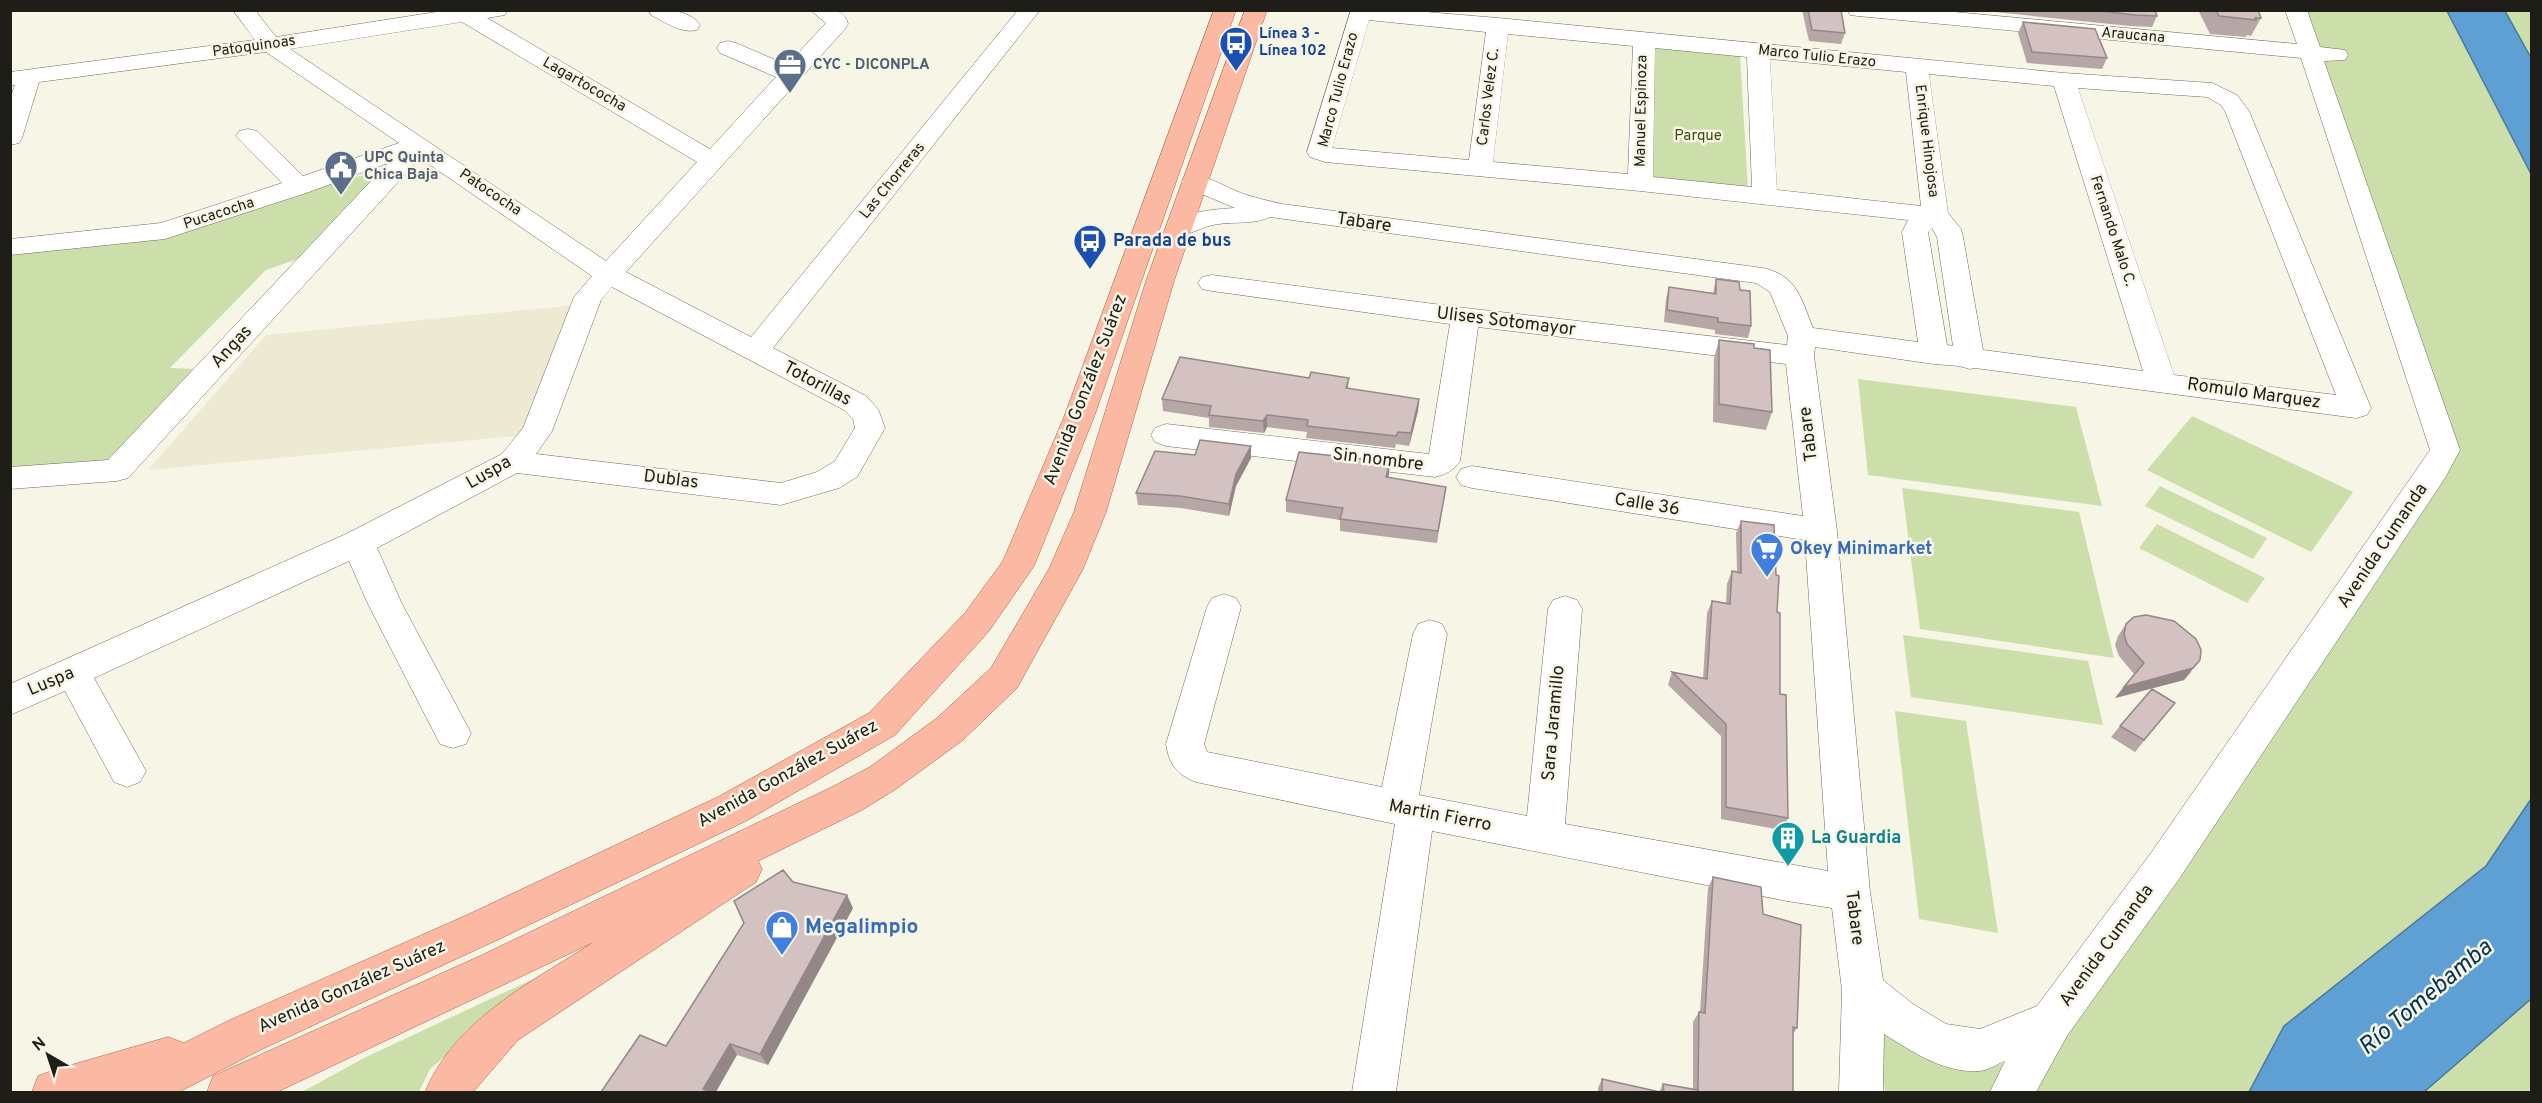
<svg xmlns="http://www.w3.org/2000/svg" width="2542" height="1103" viewBox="0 0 2542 1103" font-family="Overpass,sans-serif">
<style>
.built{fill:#ede9d2}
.green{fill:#ccdeaa}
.water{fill:#5e9fd4;stroke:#4b789b;stroke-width:1.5}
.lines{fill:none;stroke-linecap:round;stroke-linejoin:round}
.minor-casing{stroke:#6d6b5d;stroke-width:1}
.major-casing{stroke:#ac634a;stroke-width:1}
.minor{fill:#fff;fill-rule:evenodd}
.major{fill:#fbb8a3;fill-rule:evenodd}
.wall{fill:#b6a6a6}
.shaded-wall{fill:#948787}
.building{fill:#d4c1c1;stroke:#948787;stroke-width:1.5}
.labels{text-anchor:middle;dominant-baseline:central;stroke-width:5;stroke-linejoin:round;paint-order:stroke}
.far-transit-label{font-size:15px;font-weight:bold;fill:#164399;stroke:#f7f5e5;text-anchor:start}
.far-street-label{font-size:15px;fill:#1e1d17;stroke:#f7f5e5}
.far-service-label{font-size:15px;font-weight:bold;fill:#4e5e75;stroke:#f7f5e5;text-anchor:start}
.far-park-label{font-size:15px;fill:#3d4c16;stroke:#f7f5e5}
.street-label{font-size:18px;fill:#1e1d17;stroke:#f7f5e5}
.transit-label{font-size:18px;font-weight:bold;fill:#164399;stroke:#f7f5e5;text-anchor:start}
.shop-label{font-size:18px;font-weight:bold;fill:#366cbe;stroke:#f7f5e5;text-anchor:start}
.culture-label{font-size:18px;font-weight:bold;fill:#0d838f;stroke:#f7f5e5;text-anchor:start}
.near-shop-label{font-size:21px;font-weight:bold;fill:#366cbe;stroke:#f7f5e5;text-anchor:start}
.near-water-label{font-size:24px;font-style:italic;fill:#035;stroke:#f7f5e5}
</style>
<rect width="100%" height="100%" fill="#f7f5e5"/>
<!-- built -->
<path class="built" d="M578 305 526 435 148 470 266 335Z"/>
<!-- green -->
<path class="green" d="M2296 11H2447L2531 174V799L2486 866 2284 1026 2249 1092H2022L2050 1050 2179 880 2445 450Z
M2505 11H2531V58Z
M1655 48 1740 56 1748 189 1650 179Z
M365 175 375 178 306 256 266 270 170 368 197 369 115 458 107 461 11 469V253L161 239 332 182Z
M1858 379 2076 407 2102 506 1868 475Z
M2192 416 2353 492 2311 552 2147 470Z
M2160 486 2267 538 2253 559 2145 506Z
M1902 488 2079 512 2114 658 1920 629Z
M2157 524 2265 578 2247 603 2139 548Z
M1903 635 2088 661 2103 725 1911 697Z
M1895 711 1966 721 1998 933 1919 919Z
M544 974 430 1069 419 1092H302L366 1057Z
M2531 999V1092H2424Z
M1878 1022 1991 1067 2015 1060 1993 1092H1885Z"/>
<!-- water -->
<path class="water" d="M2447 11H2505L2531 58V174Z
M2531 799V999L2424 1092H2249L2284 1026 2486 866Z"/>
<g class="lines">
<defs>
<path id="minor" d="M233 10H255L276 37 449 10H507L505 15 487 18 710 149 776 77 720 53 717 48 720 43 728 41 736 43 787 65 826 23 810 10C824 10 844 6 848 24L845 29 626 272 751 337 1018 10H1040L773 348 866 396 878 409 885 428 857 477 839 488 781 505 517 473 377 548 402 604 471 733 466 744 453 748 440 744 368 604 349 561 94 678 146 771 140 782 127 787 114 782 65 691 10 715V684L346 534 502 454 523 428 574 297 592 276 420 158 128 478 117 481 10 489V467L108 460 388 163 309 192 165 239 10 255V239L161 223 282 183 236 136 239 131 248 129 257 131 303 176 399 143 266 52 39 82 22 138 19 143 10 145V99L15 85 10 86V72L255 40ZM462 22 697 162 606 261 290 49ZM612 287 844 410 853 419 855 428 835 461 817 472 781 483 536 454 552 431 601 300Z
M649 10C666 10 689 9 700 25L697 30C681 34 665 22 651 15Z
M1351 10H1402L1498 18 2064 73 2212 83 2237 95 2249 111 2371 408 2367 415 2356 418 1975 368 1970 369 1959 366 1934 364 1815 347 1814 356 1837 531 1870 892 1883 980 1913 1004 1946 1024 1980 1029 2037 1006 2151 853 2430 450 2301 58 1858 16 1850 15 1848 10H1933L2297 44 2285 10H2307L2320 47 2345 50 2348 55 2345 60 2324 61 2460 450 2445 478 2179 879 2067 1036 2036 1092H1990L2005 1061C1997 1064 1987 1071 1979 1071 1943 1073 1913 1052 1884 1034L1883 1092H1839L1842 990 1832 908 1787 901 1432 831 1396 1092H1352L1395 824 1196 782C1177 775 1169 764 1166 744L1207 607 1212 598 1224 594 1236 598 1241 607 1204 744 1207 752 1382 787 1413 634 1418 624 1430 620 1442 624 1447 634 1419 795 1527 816 1548 609 1553 600 1565 596 1577 600 1582 609 1565 824 1828 871 1805 540 1472 488 1461 485 1456 477 1461 469 1472 466 1803 516 1786 364 1478 327 1460 461C1453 471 1446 474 1435 477L1166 446 1155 442 1151 435 1155 428 1166 424 1429 454 1450 324 1212 291 1202 289 1198 283 1202 277 1212 275 1465 308 1787 345 1788 336 1770 292 1756 283 1270 217C1252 226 1229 220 1209 226 1195 230 1185 238 1169 235L1165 229C1177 212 1216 209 1235 208L1185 187 1181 182 1185 177C1206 172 1225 188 1244 194 1256 198 1269 201 1282 204L1763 268C1798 276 1801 299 1813 328L1918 342 1902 232 1908 220 1640 191 1325 162 1310 157 1307 152ZM1369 20 1486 32 1469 160 1332 148ZM1508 34 1633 46 1628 174 1493 162ZM1655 48 1747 57 1752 187 1653 177ZM1770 59 1906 72 1921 206 1777 190ZM1929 74 2054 86 2143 371 1983 350 1963 237 1961 229 1948 213ZM2078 88 2207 97 2221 105 2225 111 2336 395 2174 375ZM1932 228 1937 237 1953 346 1947 345 1928 232Z"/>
<path id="major" d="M1214 10H1236L1094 417 1034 566 989 631 895 735 746 821 495 941 260 1050 179 1092H32L38 1076 54 1070 168 1037 184 1043 230 1020 467 915 718 797 869 713 965 613 1003 561 1064 417Z
M1245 10H1267L1174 281 1106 512 1083 569 1017 688 963 740 896 789 862 810 758 861 762 869 756 882 518 1040 473 1092H425C455 1019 532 982 594 942L277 1092H207L213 1076 480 956 834 786 870 767 937 718 991 668 1049 569 1074 512 1146 281Z"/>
</defs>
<!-- minor casing -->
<use href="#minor" class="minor-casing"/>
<!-- major casing -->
<use href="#major" class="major-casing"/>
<!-- minor -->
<use href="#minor" class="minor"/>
<!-- major -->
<use href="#major" class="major"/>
</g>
<!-- wall -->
<path class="wall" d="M1802 10H1841L1845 33 1841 44 1809 41Z
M1975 10H2155L2157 16 2152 27 2130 26Z
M2198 10H2258L2261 18 2251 36 2247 35 2246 37 2210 34Z
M2023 22 2107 58 2102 69 2027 63 2018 33Z
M1716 279 1740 290 1751 326 1748 338 1715 334V330L1664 322 1666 299 1669 287 1713 293Z
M1719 340 1754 348 1772 412 1766 430 1713 422 1714 358Z
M1309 378H1349L1348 389 1419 399 1418 411 1409 446 1396 444 1395 448 1306 438 1307 432 1267 427 1264 433 1209 427V418L1163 411 1162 399Z
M1251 446V458L1236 486 1229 516 1181 508 1138 505 1136 493 1195 455Z
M1390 462 1388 478 1446 487 1437 543 1340 531V520L1286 512V500Z
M1741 521 1777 612 1780 694 1788 818 1782 830 1721 819V736L1668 685 1672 672 1703 679 1707 613 1712 601 1726 603 1727 584 1732 571 1737 572 1736 533Z
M2126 624 2191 672 2184 680 2115 698 2134 674 2119 656 2115 645 2118 636Z
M2175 703 2135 752 2111 737 2120 726Z
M1713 877 1763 914 1797 1028 1793 1034V1092H1598V1088L1602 1079 1659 1092 1663 1084 1693 1089V1022L1699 1012H1700L1708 888Z
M853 908 768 1065 737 1055 666 1046Z"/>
<!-- shaded-wall -->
<path class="shaded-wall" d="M1419 399 1418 411 1409 446 1411 433Z
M1267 415V427L1264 433 1263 421Z
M1251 446V458L1236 486 1229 516V504L1236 474Z
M1390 462 1389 474 1385 490 1386 477Z
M2200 660 2184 680 2115 698 2124 687Z
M847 895 853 908 768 1065 760 1054Z
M730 1044 737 1055 716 1092H705L703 1089Z"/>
<!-- building -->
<path class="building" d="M1808 10H1841L1845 33 1812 30Z
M2092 10H2155L2157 16 2135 15Z
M2216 10H2258L2261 18H2255L2256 20 2219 16Z
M2023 22 2095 29 2107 58 2032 52Z
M1716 279 1739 282 1740 290 1750 291 1751 326 1718 322V318L1667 310 1669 287 1716 294Z
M1719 340 1754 344V348L1770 350 1772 412 1719 404Z
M1180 357 1309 378 1311 372 1349 378 1346 388 1419 399 1411 433 1398 432 1396 436 1307 426 1308 420 1267 415 1263 421 1209 415 1211 406 1162 399Z
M1200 440 1251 446 1236 474 1229 504 1180 496 1136 493 1155 451 1195 455Z
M1299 452 1390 462 1386 477 1446 487 1438 531 1340 519 1343 508 1286 500Z
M1741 521 1774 525 1776 575 1779 576 1777 612 1780 613V694L1786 695 1788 818 1726 807V724L1672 672 1707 679 1712 601 1730 604 1732 571 1741 573Z
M2146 615 2174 621 2196 639 2201 650 2200 660 2193 668 2124 687 2144 663 2127 644 2124 634 2126 624 2134 617Z
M2152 689 2175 703 2144 740 2120 726Z
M783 870 793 882 847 895 760 1054 730 1044 703 1089 711 1092H601L640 1035 666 1046 744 923 734 901Z
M1713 877 1761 887 1763 914 1801 925 1797 1028 1793 1027V1092H1664L1663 1084 1698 1090 1699 1012 1705 1013Z
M1602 1079 1660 1092H1602Z"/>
<!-- icons -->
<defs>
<symbol id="bus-pin" viewBox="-11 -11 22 30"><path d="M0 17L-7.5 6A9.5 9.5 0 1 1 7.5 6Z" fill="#1a4fb4" stroke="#f7f5e5"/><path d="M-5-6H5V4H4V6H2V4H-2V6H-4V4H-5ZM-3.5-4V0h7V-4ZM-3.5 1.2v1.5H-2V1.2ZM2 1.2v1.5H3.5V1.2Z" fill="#fff"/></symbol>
<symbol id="office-pin" viewBox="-11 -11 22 30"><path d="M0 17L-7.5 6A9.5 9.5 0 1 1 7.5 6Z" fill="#5c6f8a" stroke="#f7f5e5"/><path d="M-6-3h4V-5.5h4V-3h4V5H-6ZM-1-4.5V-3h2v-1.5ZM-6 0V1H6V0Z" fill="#fff"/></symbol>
<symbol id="civic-pin" viewBox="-11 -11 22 30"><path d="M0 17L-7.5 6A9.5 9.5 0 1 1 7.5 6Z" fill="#5c6f8a" stroke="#f7f5e5"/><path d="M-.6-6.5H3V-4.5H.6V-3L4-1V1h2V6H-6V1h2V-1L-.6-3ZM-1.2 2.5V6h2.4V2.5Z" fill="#fff"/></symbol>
<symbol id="supermarket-pin" viewBox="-11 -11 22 30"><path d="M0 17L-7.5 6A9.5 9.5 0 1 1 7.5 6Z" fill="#3f7fe0" stroke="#f7f5e5"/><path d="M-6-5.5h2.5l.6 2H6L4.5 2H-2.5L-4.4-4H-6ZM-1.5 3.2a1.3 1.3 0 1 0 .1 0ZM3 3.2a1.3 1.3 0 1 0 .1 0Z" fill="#fff"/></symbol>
<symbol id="building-pin" viewBox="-11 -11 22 30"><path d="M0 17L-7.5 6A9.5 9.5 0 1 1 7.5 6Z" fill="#0f9aa8" stroke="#f7f5e5"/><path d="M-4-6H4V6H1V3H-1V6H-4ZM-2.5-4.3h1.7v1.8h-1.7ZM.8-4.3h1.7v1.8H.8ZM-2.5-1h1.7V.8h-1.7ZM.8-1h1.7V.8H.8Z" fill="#fff"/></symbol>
<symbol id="shop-pin" viewBox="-11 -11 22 30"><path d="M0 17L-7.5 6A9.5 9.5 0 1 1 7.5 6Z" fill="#3f7fe0" stroke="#f7f5e5"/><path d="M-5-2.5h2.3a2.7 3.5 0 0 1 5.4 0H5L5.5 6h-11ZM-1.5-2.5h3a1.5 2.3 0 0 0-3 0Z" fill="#fff"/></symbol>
</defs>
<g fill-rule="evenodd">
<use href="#bus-pin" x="1217" y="24" width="38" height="52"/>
<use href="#office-pin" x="771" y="46" width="38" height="52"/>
<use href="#civic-pin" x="322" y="148" width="38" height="52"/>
<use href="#bus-pin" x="1071" y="222" width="38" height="52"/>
<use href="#supermarket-pin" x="1748" y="530" width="38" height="52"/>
<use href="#building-pin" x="1769" y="819" width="38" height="52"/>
<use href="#shop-pin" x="763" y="908" width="38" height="52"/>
</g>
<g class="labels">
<!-- far-transit labels -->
<g class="far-transit-label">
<text x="1259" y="34">Línea 3 -<tspan x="1259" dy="17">Línea 102</tspan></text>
</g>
<!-- far-street labels -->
<g class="far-street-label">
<text transform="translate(2133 36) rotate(5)">Araucana</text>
<text transform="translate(254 47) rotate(-8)">Patoquinoas</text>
<text transform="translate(1817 57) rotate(6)">Marco Tulio Erazo</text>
<text transform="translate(584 85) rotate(30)">Lagartococha</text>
<text transform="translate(1339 90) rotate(-75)">Marco Tulio Erazo</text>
<text transform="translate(1489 97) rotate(-83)">Carlos Velez C.</text>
<text transform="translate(1642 111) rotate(-89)">Manuel Espinoza</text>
<text transform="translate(1926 141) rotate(83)">Enrique Hinojosa</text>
<text transform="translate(893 181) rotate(-51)">Las Chorreras</text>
<text transform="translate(490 193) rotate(34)">Patococha</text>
<text transform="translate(219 214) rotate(-18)">Pucacocha</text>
<text transform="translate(2112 231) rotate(72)">Fernando Malo C.</text>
</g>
<!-- far-service labels -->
<g class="far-service-label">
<text x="813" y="65">CYC - DICONPLA</text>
<text x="364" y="158">UPC Quinta<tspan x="364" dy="17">Chica Baja</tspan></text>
</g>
<!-- far-park labels -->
<g class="far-park-label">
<text x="1698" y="136">Parque</text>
</g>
<!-- street labels -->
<g class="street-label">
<text transform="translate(1364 223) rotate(8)">Tabare</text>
<text transform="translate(1506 322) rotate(7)">Ulises Sotomayor</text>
<text transform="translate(232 347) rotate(-47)">Angas</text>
<text transform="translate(817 384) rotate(28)">Totorillas</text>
<text transform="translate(1086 390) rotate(-69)">Avenida González Suárez</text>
<text transform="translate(2254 394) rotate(8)">Romulo Marquez</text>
<text transform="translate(1809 434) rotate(-97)">Tabare</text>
<text transform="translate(1378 460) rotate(7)">Sin nombre</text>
<text transform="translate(489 473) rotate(-30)">Luspa</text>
<text transform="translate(671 480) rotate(7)">Dublas</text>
<text transform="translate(1647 505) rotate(9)">Calle 36</text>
<text transform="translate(2383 546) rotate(-56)">Avenida Cumanda</text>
<text transform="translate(51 682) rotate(-23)">Luspa</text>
<text transform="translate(1554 723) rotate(-85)">Sara Jaramillo</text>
<text transform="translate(788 774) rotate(-29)">Avenida González Suárez</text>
<text transform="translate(1440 816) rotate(11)">Martin Fierro</text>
<text transform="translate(1854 918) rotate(83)">Tabare</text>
<text transform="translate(2107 946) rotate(-54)">Avenida Cumanda</text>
<text transform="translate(352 987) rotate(-24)">Avenida González Suárez</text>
</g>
<!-- transit labels -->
<g class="transit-label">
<text x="1113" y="241">Parada de bus</text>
</g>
<!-- shop labels -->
<g class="shop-label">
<text x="1790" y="549">Okey Minimarket</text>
</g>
<!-- culture labels -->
<g class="culture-label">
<text x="1811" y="838">La Guardia</text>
</g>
<!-- near-shop labels -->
<g class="near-shop-label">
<text x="805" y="927">Megalimpio</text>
</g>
<!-- near-water labels -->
<g class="near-water-label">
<text transform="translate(2426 998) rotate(-40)">Río Tomebamba</text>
</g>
</g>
<!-- border -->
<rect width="2542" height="1103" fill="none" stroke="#1e1d17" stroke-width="24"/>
<!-- north arrow -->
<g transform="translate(48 1055) rotate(321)" stroke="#f7f5e5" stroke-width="4.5" paint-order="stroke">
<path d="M0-4.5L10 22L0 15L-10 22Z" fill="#1e1d17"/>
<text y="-9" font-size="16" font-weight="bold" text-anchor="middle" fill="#1e1d17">N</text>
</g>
</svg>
